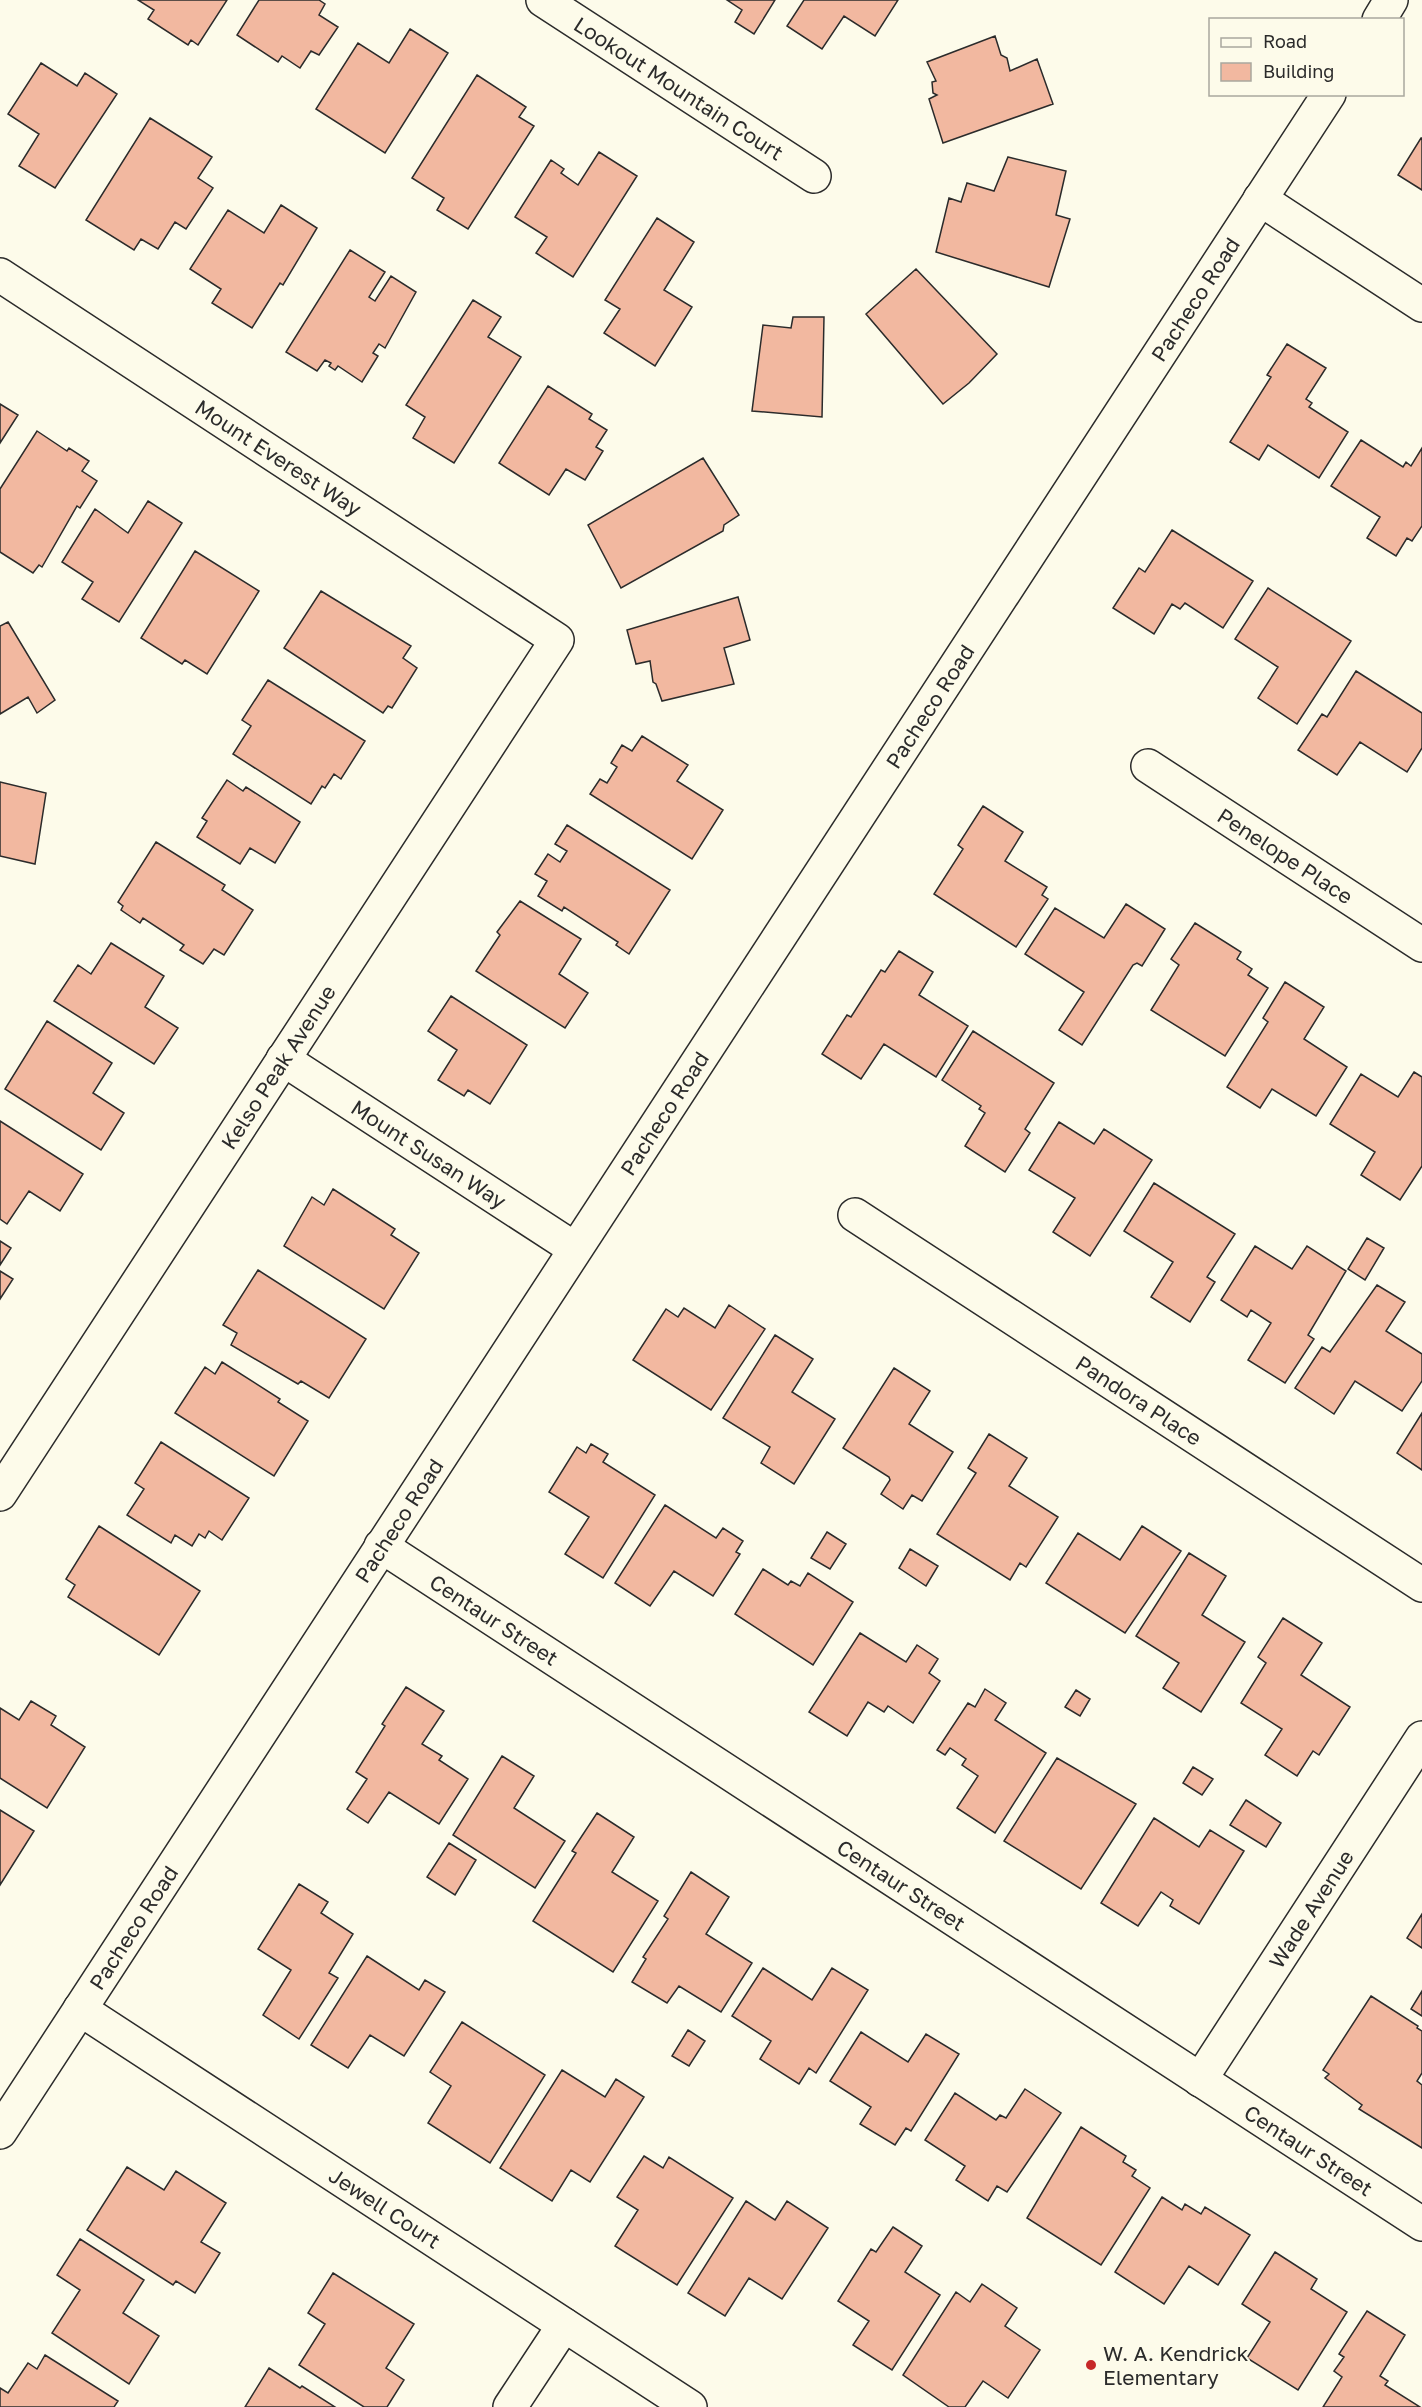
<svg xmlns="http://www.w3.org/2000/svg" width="1422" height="2407" viewBox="0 0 1422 2407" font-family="'Golos Text',sans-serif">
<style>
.building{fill:#f2b8a0;stroke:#2b2b2b;stroke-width:1.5}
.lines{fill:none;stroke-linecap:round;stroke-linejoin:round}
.minor-casing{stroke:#2b2b2b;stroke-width:36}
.tertiary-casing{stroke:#2b2b2b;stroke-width:36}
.minor{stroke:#fdfbea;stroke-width:33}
.tertiary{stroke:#fdfbea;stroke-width:33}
.poi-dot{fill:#c62828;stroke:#fdfbea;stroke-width:2}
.labels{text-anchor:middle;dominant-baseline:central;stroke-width:4.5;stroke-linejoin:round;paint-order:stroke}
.street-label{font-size:21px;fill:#2b2b2b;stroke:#fdfbea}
.poi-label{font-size:21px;fill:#2b2b2b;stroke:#fdfbea;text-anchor:start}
</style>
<rect width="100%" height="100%" fill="#fdfbea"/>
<!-- building -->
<path class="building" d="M138 0H227L198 45 191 40 188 45 148 19 154 10Z
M259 0H319L325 4 319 15 338 27 319 55 311 51 300 68 282 56 278 62 237 35Z
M727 0H775L754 34 735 22 742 10Z
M804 0H898L875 36 844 16 822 49 787 26Z
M410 29 448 53 385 153 316 109 358 43 389 63Z
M995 36 1001 55 1007 58 1010 71 1037 59 1053 104 943 143 929 99 937 95 933 93 932 82 936 81 927 62Z
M41 63 77 86 85 73 117 94 55 188 19 166 39 134 8 114Z
M477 75 526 107 519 117 534 126 468 229 437 210 444 198 412 178Z
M150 118 212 157 198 178 213 188 186 229 175 222 158 249 141 239 134 250 86 220Z
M1421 138H1422V190L1398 175Z
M599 152 637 176 573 277 536 253 547 237 515 217 551 160 564 169 561 173 578 185Z
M1008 157 1066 171 1056 215 1070 219 1049 287 936 252 949 198 961 202 967 183 994 191Z
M281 205 317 228 283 285 280 283 252 328 212 303 221 289 190 269 228 210 264 233Z
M657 218 694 242 664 290 692 307 655 366 604 333 620 309 605 300Z
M350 250 385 272 369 297 375 301 391 276 416 292 385 348 379 344 373 353 378 356 362 382 338 366 335 370 329 366 331 363 325 360 317 371 286 352Z
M916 269 997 354 969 383 943 404 866 314Z
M473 300 501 317 488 337 521 357 454 463 413 438 425 417 406 405Z
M793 317H824L822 417 752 411 763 325 791 328Z
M1287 344 1326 368 1306 399 1312 403 1309 407 1348 432 1319 478 1268 445 1259 460 1230 442 1271 377 1267 375Z
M548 386 592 414 589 419 607 430 596 447 603 451 585 480 566 469 549 495 499 463Z
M0 404 18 415 0 443Z
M37 431 67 451 69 448 89 461 82 471 97 481 80 508 77 506 42 567 39 565 33 573 0 552V489Z
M1361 440 1403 467 1406 462 1411 466 1422 448V526L1412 541 1407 538 1396 556 1367 538 1380 517 1331 486Z
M703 458 739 515 724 525 723 531 621 588 588 525Z
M148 501 182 523 119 622 82 599 93 582 62 562 95 509 128 533Z
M1172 530 1253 581 1223 628 1185 603 1180 609 1172 604 1154 634 1113 608 1139 568 1145 572Z
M195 551 259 591 207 674 185 660 182 664 141 638Z
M1268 588 1351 641 1297 724 1258 698 1278 667 1235 639Z
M321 591 411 646 403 658 417 668 392 708 388 706 383 713 284 648Z
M738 597 750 640 724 648 734 684 662 701 656 684 653 682 650 661 636 664 627 630Z
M8 622 55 700 37 713 28 697 0 714V626Z
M1356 671 1422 713V748L1407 772 1360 742 1337 775 1298 750 1322 714 1327 717Z
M268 680 365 741 341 779 334 774 325 788 322 786 311 804 233 754 251 726 242 720Z
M642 736 688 765 677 781 723 810 692 859 590 794 600 779 607 783 617 767 611 763 622 745 632 751Z
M227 780 243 791 246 787 300 822 275 863 250 848 240 864 197 837 207 821 202 818Z
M0 782 46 793 35 864 0 856Z
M983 806 1023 832 1005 861 1047 887 1042 895 1048 899 1016 947 934 894 963 849 958 845Z
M567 825 670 890 629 954 616 945 618 942 564 907 562 911 538 896 547 881 535 874 548 854 560 862 567 851 555 844Z
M156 842 225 885 222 890 253 910 224 955 214 949 203 964 180 950 184 945 143 918 140 923 121 910 123 906 118 902Z
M520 901 581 939 559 974 588 993 565 1028 476 971 500 935 497 932Z
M1126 904 1165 929 1142 966 1137 963 1133 965 1082 1045 1059 1030 1084 992 1025 954 1055 908 1104 938Z
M1195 923 1241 952 1237 959 1252 969 1248 975 1268 988 1225 1056 1151 1010 1179 965 1171 959Z
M111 943 164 976 145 1007 178 1028 154 1064 54 1001 78 965 91 974Z
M899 951 933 972 919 995 968 1026 936 1077 884 1044 861 1079 822 1054 847 1015 851 1017 881 970 885 972Z
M1285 982 1324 1007 1304 1039 1347 1067 1316 1116 1272 1089 1260 1108 1227 1087 1268 1022 1263 1018Z
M451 996 527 1045 490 1104 468 1090 464 1096 438 1080 457 1050 428 1031Z
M47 1021 112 1063 93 1093 124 1113 101 1150 5 1089Z
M973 1031 1054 1083 1025 1129 1030 1133 1005 1172 965 1146 985 1113 979 1109 981 1106 942 1080Z
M1414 1072 1422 1077V1166L1400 1200 1361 1175 1375 1152 1330 1124 1361 1074 1398 1097Z
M0 1121 83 1174 60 1211 29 1191 7 1224 0 1219Z
M1059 1122 1094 1144 1104 1129 1152 1160 1090 1256 1053 1232 1075 1198 1029 1170Z
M1154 1183 1235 1234 1207 1277 1215 1282 1190 1322 1151 1297 1173 1262 1124 1231Z
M333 1189 395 1229 391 1235 419 1253 384 1309 284 1246 312 1197 324 1205Z
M1367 1238 1384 1248 1365 1280 1348 1269Z
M0 1241 11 1248 0 1265Z
M1255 1246 1292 1269 1307 1246 1346 1271 1308 1335 1314 1339 1285 1383 1248 1360 1271 1323 1251 1310 1247 1317 1221 1300Z
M258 1270 366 1339 329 1398 301 1381 298 1384 231 1345 237 1333 223 1325Z
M0 1271 13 1279 0 1299Z
M1377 1285 1405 1302 1386 1331 1422 1354V1381L1402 1411 1355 1381 1334 1414 1295 1388 1322 1347 1330 1352Z
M729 1305 765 1329 711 1410 633 1360 666 1309 678 1317 684 1308 715 1328Z
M775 1335 813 1359 792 1392 835 1419 794 1484 761 1463 770 1447 723 1418Z
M222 1362 280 1399 278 1402 308 1421 274 1476 175 1413 205 1367 215 1374Z
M894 1368 930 1391 909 1424 953 1452 922 1501 912 1495 903 1509 881 1494 890 1480 889 1477 843 1448Z
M1422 1413V1470L1397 1453Z
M989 1434 1027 1458 1009 1486 1058 1517 1026 1567 1020 1563 1010 1580 937 1534 976 1473 968 1468Z
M161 1442 249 1498 222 1540 209 1531 205 1538 199 1534 192 1546 175 1535 171 1543 127 1515 144 1489 135 1483Z
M591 1444 608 1454 603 1462 655 1495 603 1578 565 1554 589 1517 549 1492 577 1447 586 1453Z
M665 1505 716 1538 723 1528 743 1541 736 1552 740 1554 713 1596 674 1571 650 1606 615 1583Z
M99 1526 200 1591 159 1655 68 1597 75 1585 66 1579Z
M1142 1526 1181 1551 1125 1633 1046 1583 1078 1533 1120 1560Z
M827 1532 846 1544 830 1569 811 1558Z
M910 1549 938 1566 926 1586 899 1568Z
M1189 1553 1226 1576 1202 1615 1245 1642 1201 1712 1163 1688 1179 1663 1136 1636Z
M763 1569 788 1585 791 1581 800 1586 808 1573 853 1602 813 1665 735 1614Z
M1283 1618 1322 1643 1301 1675 1350 1707 1319 1755 1313 1751 1297 1776 1265 1755 1282 1729 1241 1703 1266 1663 1258 1657Z
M860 1633 906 1662 917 1645 938 1659 929 1673 940 1681 913 1723 888 1706 884 1712 868 1702 847 1736 809 1712Z
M406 1687 444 1711 422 1744 442 1756 439 1760 468 1779 439 1824 389 1792 368 1823 347 1809 367 1779 356 1772 385 1726 382 1724Z
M985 1689 1006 1703 995 1720 1046 1753 995 1833 957 1808 978 1776 962 1765 966 1759 950 1748 945 1755 937 1750 968 1703 975 1707Z
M1076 1690 1090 1699 1080 1716 1065 1707Z
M31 1701 56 1716 51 1725 85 1747 47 1808 0 1778V1708L19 1720Z
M502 1756 534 1776 514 1808 565 1841 535 1888 453 1835Z
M1057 1758 1136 1804 1081 1889 1004 1841Z
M1193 1767 1213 1779 1202 1795 1183 1783Z
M1246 1800 1281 1823 1266 1847 1230 1825Z
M0 1810 34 1831 0 1885Z
M597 1813 634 1837 612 1872 658 1901 613 1972 533 1921 576 1853 572 1851Z
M1154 1818 1199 1847 1210 1830 1244 1851 1199 1924 1170 1906 1173 1900 1161 1892 1138 1926 1101 1903Z
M449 1843 476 1860 455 1895 427 1877Z
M691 1872 729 1897 706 1934 752 1963 721 2012 679 1986 667 2003 632 1982 646 1959 643 1957 668 1919 664 1916Z
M299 1884 328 1902 321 1913 353 1934 329 1973 338 1978 299 2039 263 2015 291 1970 258 1949Z
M1422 1914V1948L1407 1938Z
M367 1956 419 1990 425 1980 445 1992 404 2056 370 2035 348 2068 311 2045Z
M763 1968 812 2000 832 1968 868 1990 816 2073 809 2068 799 2084 760 2059 771 2041 732 2016Z
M1422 1991V2016L1411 2009Z
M1371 1996 1418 2026 1417 2028 1422 2031V2073L1417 2081 1422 2085V2148L1359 2109 1362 2105 1325 2078 1329 2074 1323 2070Z
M462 2022 545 2075 490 2163 428 2123 451 2086 430 2072Z
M688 2030 705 2041 689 2066 672 2056Z
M861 2032 908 2062 926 2034 959 2054 911 2131 906 2128 895 2145 860 2124 871 2107 830 2081Z
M562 2070 605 2097 616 2079 644 2097 590 2182 571 2170 552 2201 500 2168Z
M1025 2089 1061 2113 1007 2192 997 2186 988 2201 956 2180 965 2166 925 2140 955 2093 996 2120 1000 2115 1006 2118Z
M1081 2127 1126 2156 1123 2162 1136 2170 1132 2176 1150 2188 1101 2265 1027 2218Z
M644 2156 663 2168 669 2157 733 2198 677 2285 615 2246 638 2210 617 2197Z
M127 2167 164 2190 176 2171 226 2203 201 2242 220 2253 195 2293 176 2281 173 2285 87 2230Z
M1162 2197 1182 2210 1185 2204 1201 2214 1205 2207 1250 2235 1218 2285 1189 2266 1164 2304 1115 2272Z
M746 2201 775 2220 787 2201 828 2228 782 2299 749 2278 725 2316 688 2293Z
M893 2227 922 2246 905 2272 940 2295 892 2370 853 2345 869 2321 838 2301 871 2249 876 2252Z
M80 2239 144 2280 123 2313 159 2336 129 2384 52 2333 80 2290 57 2275Z
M1275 2252 1317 2279 1311 2289 1347 2312 1298 2390 1247 2358 1270 2322 1242 2304Z
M333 2273 414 2324 386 2368 404 2380 387 2407H364L299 2365 325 2324 308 2313Z
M982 2284 1017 2308 1005 2326 1040 2350 1008 2398 983 2381 965 2407H949L903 2375 956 2292 970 2302Z
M1367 2311 1405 2335 1380 2376 1388 2381 1385 2385 1420 2407H1323L1342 2377 1334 2371 1344 2357 1339 2354Z
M45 2355 118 2401 114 2407H0V2388L8 2393 28 2363 37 2369Z
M269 2368 300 2388 302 2386 335 2407H245Z"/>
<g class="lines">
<defs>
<g id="minor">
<path id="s1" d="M543 0 814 176"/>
<path d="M1260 199 1422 305"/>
<path id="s2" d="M0 275 557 640 0 1494"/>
<path id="s3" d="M1148 766 1422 945"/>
<path id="s4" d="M283 1059 575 1249"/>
<path id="s5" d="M855 1215 1422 1585"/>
<path id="s6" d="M381 1546 1422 2224"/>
<path id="s7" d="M80 2009 690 2407"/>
<path id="s8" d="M1200 2080 1422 1738"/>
<path d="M510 2407 564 2325"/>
</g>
<g id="tertiary">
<path d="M1379 20 1391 0"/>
<path id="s9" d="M0 2132 1329 94"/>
</g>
</defs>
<!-- minor casing -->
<use href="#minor" class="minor-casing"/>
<!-- tertiary casing -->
<use href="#tertiary" class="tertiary-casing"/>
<!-- minor -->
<use href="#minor" class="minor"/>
<!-- tertiary -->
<use href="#tertiary" class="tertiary"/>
</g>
<!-- markers -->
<circle class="poi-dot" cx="1091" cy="2365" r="6"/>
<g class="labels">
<!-- street labels -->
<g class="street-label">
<text stroke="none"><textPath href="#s1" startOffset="162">Lookout Mountain Court</textPath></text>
<text stroke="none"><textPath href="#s9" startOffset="2188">Pacheco Road</textPath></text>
<text stroke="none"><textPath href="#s2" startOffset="333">Mount Everest Way</textPath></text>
<text stroke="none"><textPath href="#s9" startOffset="1702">Pacheco Road</textPath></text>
<text stroke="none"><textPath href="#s3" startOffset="164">Penelope Place</textPath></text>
<text transform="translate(278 1067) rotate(-57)">Kelso Peak Avenue</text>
<text stroke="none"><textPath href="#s9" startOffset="1216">Pacheco Road</textPath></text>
<text stroke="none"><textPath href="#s4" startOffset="174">Mount Susan Way</textPath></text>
<text stroke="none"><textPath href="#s5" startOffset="339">Pandora Place</textPath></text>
<text stroke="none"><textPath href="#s9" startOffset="730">Pacheco Road</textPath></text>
<text stroke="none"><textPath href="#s6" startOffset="135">Centaur Street</textPath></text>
<text stroke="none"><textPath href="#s6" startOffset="621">Centaur Street</textPath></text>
<text stroke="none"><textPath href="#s8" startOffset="204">Wade Avenue</textPath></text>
<text stroke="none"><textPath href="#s9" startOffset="244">Pacheco Road</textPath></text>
<text stroke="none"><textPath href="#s6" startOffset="1107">Centaur Street</textPath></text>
<text stroke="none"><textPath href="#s7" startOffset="364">Jewell Court</textPath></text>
</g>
<!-- poi labels -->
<g class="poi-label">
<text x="1103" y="2353">W. A. Kendrick<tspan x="1103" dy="24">Elementary</tspan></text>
</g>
</g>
<!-- legend -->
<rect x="1209" y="18" width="195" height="78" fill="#fdfbea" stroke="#a9a89e" stroke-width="1.5"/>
<rect x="1221" y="38" width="30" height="9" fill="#fdfbea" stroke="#a9a89e" stroke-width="1.5"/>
<text x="1263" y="48" font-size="18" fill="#2b2b2b">Road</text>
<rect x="1221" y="63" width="30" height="18" fill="#f2b8a0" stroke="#a9a89e" stroke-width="1.5"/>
<text x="1263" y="78" font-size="18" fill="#2b2b2b">Building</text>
</svg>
